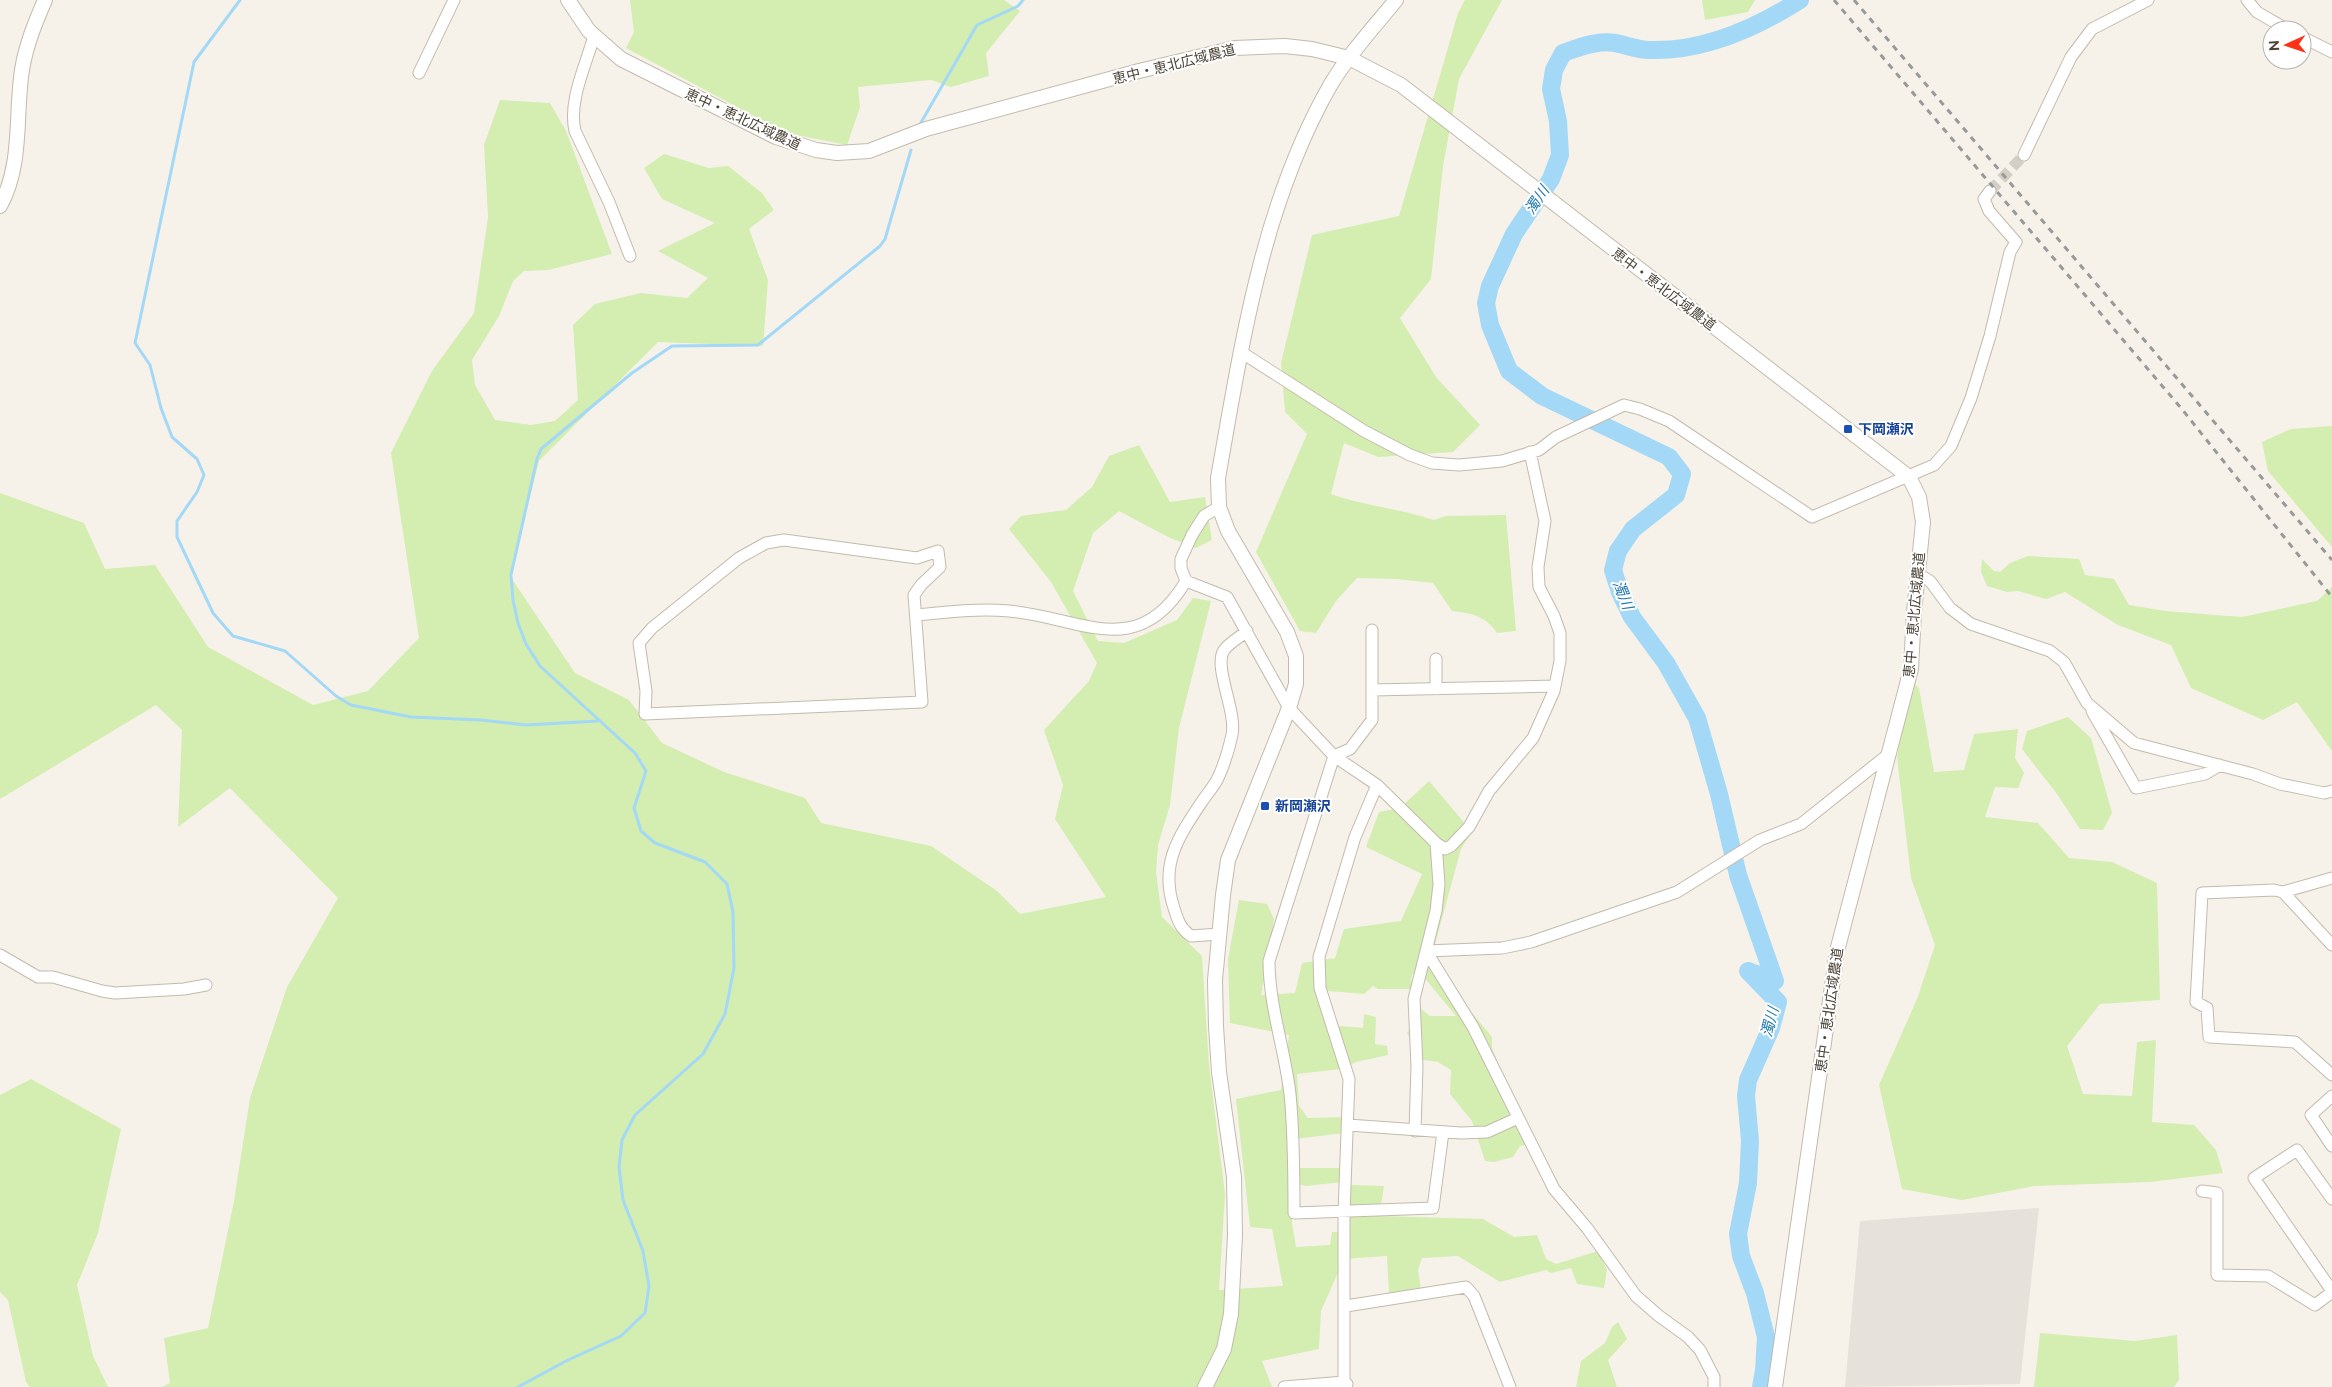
<svg xmlns="http://www.w3.org/2000/svg" width="2332" height="1387" viewBox="0 0 2332 1387" font-family="Raleway,'Noto Sans JP',sans-serif">
<style>
.industrial{fill:#e6e1db}
.green{fill:#d4edb0}
.lines{fill:none;stroke-linecap:round;stroke-linejoin:round}
.stream{stroke:#a3d8f7;stroke-width:3}
.river{stroke:#a3d8f7;stroke-width:18}
.minor-tunnel{stroke:#d4cfc6;stroke-width:11;stroke-dasharray:11 5.5;stroke-linecap:butt}
.minor-casing{stroke:#c3baac;stroke-width:13}
.tertiary-casing{stroke:#c3baac;stroke-width:16}
.minor{stroke:#fff;stroke-width:11}
.tertiary{stroke:#fff;stroke-width:14}
.rail{stroke:#999;stroke-width:3;stroke-dasharray:6 6;stroke-linecap:butt}
.transit-dot{fill:#1a4fb4;stroke:#fff;stroke-width:2}
.labels{text-anchor:middle;dominant-baseline:central;stroke-width:4;stroke-linejoin:round;paint-order:stroke}
.street-label{font-size:14px;fill:#4b4337;stroke:#fff}
.transit-label{font-size:14px;font-weight:bold;fill:#164399;stroke:#fff;text-anchor:start}
.water-label{font-size:15px;font-style:italic;fill:#237ab0;stroke:#fff}
</style>
<rect width="100%" height="100%" fill="#f6f2ea"/>
<!-- industrial -->
<path class="industrial" d="M2039 1208 2020 1384 1845 1387 1860 1221Z"/>
<!-- green -->
<path class="green" d="M630 0H1004L1020 11 986 53 989 76 951 87 931 80 858 87 860 107 847 145 786 133 626 48 634 32Z
M1465 0H1502L1459 79 1443 166 1431 279 1400 318 1436 377 1480 425 1453 452 1378 457 1344 443 1331 494C1365 506 1401 509 1434 520L1446 516 1506 515 1516 631 1497 633C1486 616 1471 613 1452 611L1433 583 1397 579 1357 578 1336 601 1316 633 1300 631 1256 552 1307 434 1285 412 1281 363 1312 235 1399 216 1458 13Z
M1702 0H1755L1748 12 1705 20Z
M500 100 550 103 566 131 612 254 548 270 524 271 513 281 499 316 472 360 475 385 495 420 531 425 555 421 578 400 573 325 595 304 641 293 687 298 708 278 658 251 715 223 662 199 644 168 664 154 709 168 728 166 762 193 774 210 749 229 768 280 763 346 658 342 539 461 510 576 575 673 629 700 662 743 724 772 805 798 821 823 931 846 997 891 1020 914 1106 897 1055 819 1063 785 1044 730 1089 681 1097 663 1051 582 1009 529 1021 516 1066 510 1092 487 1109 456 1139 445 1170 502 1205 497 1212 540 1196 548 1168 537 1119 511 1093 533 1073 591 1098 641 1124 643 1177 620 1193 598 1211 601 1179 728 1170 805 1158 845 1156 872 1162 917 1202 956 1209 1065 1225 1194 1219 1290 1283 1286 1272 1229 1250 1227 1236 1099 1281 1090 1289 1035 1230 1023 1228 959 1239 900 1267 904 1274 919 1261 995 1295 993 1302 963 1335 958 1344 929 1401 921 1422 874 1366 847 1379 812 1400 808 1429 781 1472 832 1461 849 1430 962 1492 1037V1048L1502 1074 1507 1110 1528 1126 1534 1143 1520 1146 1513 1157 1494 1162 1485 1161 1472 1121 1450 1094 1451 1070 1438 1062 1423 1060 1407 1033 1418 1018 1416 1005 1430 1016H1456L1418 970 1412 975 1411 980 1415 988 1413 989H1378L1373 986 1364 994 1317 990 1328 1025 1363 1028 1364 1014 1376 1017 1375 1044 1387 1046 1388 1055 1356 1062 1341 1069 1297 1074 1299 1106 1308 1118 1344 1117V1133L1295 1139 1297 1168H1343V1182L1306 1186 1292 1182V1223L1296 1247 1330 1245 1332 1232H1342L1348 1219 1351 1185 1384 1186 1379 1216 1483 1219 1514 1237 1537 1235 1546 1259 1556 1264 1598 1251 1607 1270 1604 1288 1577 1284 1571 1268 1551 1273 1546 1270 1500 1282 1458 1256 1422 1258 1418 1270 1421 1290 1389 1294 1387 1256 1344 1259 1321 1311 1319 1349 1262 1361 1272 1387H162L170 1383 164 1338 208 1328 234 1201 250 1098 287 987 338 898 230 788 178 827 182 730 156 705 0 799V493L84 523 105 569 155 565 208 647 313 705 368 691 419 638 391 453 432 371 474 313 488 217 484 145Z
M2332 426V547L2268 471 2262 442 2291 429Z
M2028 556 2079 559 2085 575 2114 579 2129 605 2165 611 2242 617 2317 601 2332 587V751L2297 702 2263 720 2191 688 2171 645 2118 625 2065 592 2046 599 2018 591 2007 592 1987 586 1981 572 1982 559 1994 571 2000 572 2010 563Z
M1911 680 1919 688 1934 772 1964 770 1974 734 2018 729 2015 758 2024 773 2018 788 1995 787 1985 817 2038 823 2069 858 2112 862 2157 883 2160 1000 2100 1004 2067 1046 2083 1094 2132 1096 2137 1042 2156 1040 2152 1122 2194 1125 2216 1150 2223 1173 2150 1182 2034 1186 1962 1200 1902 1189 1879 1085 1917 999 1935 945 1911 878 1897 757Z
M2068 717 2091 738 2112 813 2103 830 2080 829 2057 794 2022 749 2027 731Z
M31 1079 121 1129 98 1233 77 1285 93 1356 108 1387H30L26 1382 8 1300 0 1292V1095Z
M1618 1322 1627 1339 1608 1360 1617 1387H1576L1581 1361 1605 1343 1612 1327Z
M2040 1333 2135 1341 2177 1335 2179 1380 2174 1387H2034Z"/>
<g class="lines">
<!-- stream -->
<path class="stream" d="M240 0 194 62 135 343 150 365 161 408 172 437 197 459 204 475 197 492 177 521V537L213 613 233 636 285 651 336 696 351 705 411 717 481 720 526 725 598 721
M919 126 977 25 1018 6 1023 0
M518 1387 568 1360 621 1336 645 1313 649 1286 643 1251 623 1200 619 1167 622 1140 635 1115 703 1054 725 1014 734 968 733 912 727 884 705 862 655 843 641 831 634 808 646 771 635 753 540 666 526 644 518 623 513 600 511 575 537 459 541 449 632 373 672 346 758 345 880 246 885 239 911 150"/>
<!-- river -->
<path class="river" d="M1761 1387 1764 1371 1766 1337 1755 1293 1741 1256 1738 1234 1748 1183 1750 1141 1746 1096 1748 1080 1771 1028 1778 1002 1748 971 1775 981 1738 875 1719 794 1697 718 1666 663 1632 617 1620 592 1613 570 1618 551 1633 529 1676 495 1682 474 1669 457 1542 396 1509 371 1490 325 1486 303 1490 286 1514 234 1551 179 1560 155 1558 121 1551 89 1554 70 1563 53C1580 47 1597 40 1615 43 1626 45 1638 50 1649 50 1702 52 1756 28 1800 0"/>
<!-- minor-tunnel -->
<path class="minor-tunnel" d="M1990 191 2024 155"/>
<defs>
<path id="minor" d="M2247 0 2257 12 2288 30
M594 36C586 65 568 101 575 131L609 202 630 256
M2302 37 2332 52
M419 73 454 0
M2024 155 2071 57 2092 29 2148 0
M1241 352 1364 431 1410 455 1432 463 1459 465 1502 461 1539 450 1556 437 1624 405 1640 409 1669 421 1812 517 1934 465 1951 446 1971 398 1990 336 2010 252 2016 242 1989 211 1984 199 1990 191
M1219 507 1204 516 1192 535 1181 559V568L1186 581 1227 597 1289 708 1334 756 1377 785 1436 843 1445 849 1451 846 1469 827 1489 791 1533 738 1554 691 1560 661V633L1554 616 1539 587 1538 567 1545 521 1530 452
M784 540 917 558 938 551 940 567 921 585 914 595 922 702 645 714 646 691 639 643 652 628 739 558 766 543Z
M1918 574 1930 581 1950 608 1971 624 2050 651 2064 662 2087 703 2134 743 2253 774 2280 784 2324 793 2332 791
M917 615C947 612 978 608 1009 611 1080 617 1137 663 1186 581
M1372 630V720L1350 749 1334 756 1269 961C1269 1006 1285 1050 1290 1094 1294 1133 1294 1174 1294 1213L1433 1208 1443 1132
M1436 659V689
M1372 690 1555 686
M2092 711 2136 788 2205 774 2220 765
M2332 878 2283 892 2274 890 2202 893 2196 1002 2207 1008 2209 1037 2295 1042 2332 1075
M2283 892 2332 945
M1219 934 1191 936C1180 928 1178 921 1174 908 1159 864 1179 836 1203 800 1208 793 1214 786 1218 778 1224 765 1229 749 1232 735 1237 711 1213 667 1224 650 1229 643 1240 637 1247 631
M1426 951 1473 1027 1554 1189 1587 1228 1636 1296 1659 1316 1688 1337 1700 1350 1714 1377V1387
M1426 951 1502 948 1531 942 1677 892 1760 840 1801 824 1890 753
M0 955 38 977H53L102 991 115 993 184 989 206 985
M2332 1096 2311 1115 2332 1146
M1348 1125 1461 1133 1487 1132 1518 1118
M1415 1131 1417 1066 1414 999 1436 911 1439 884 1436 843
M2202 1191 2217 1193V1275L2268 1276 2315 1305 2332 1292
M2332 1199 2297 1150 2254 1178 2332 1291
M1346 1306 1466 1287 1474 1296 1510 1387
M1284 1387 1344 1382 1347 1384
M1341 1387 1344 1382V1213L1349 1079 1320 988 1319 957 1355 837 1377 785"/>
<path id="tertiary" d="M568 0 589 31 621 59 776 137 816 150 837 153 869 151 926 129 1139 71 1235 48 1285 46 1312 49 1349 58 1401 85 1909 477 1919 497 1923 522 1914 612 1911 669 1837 951 1775 1387
M0 206C23 164 15 115 22 70 26 45 35 23 45 0
M1205 1387 1224 1349 1231 1314 1235 1235 1234 1177 1219 1072 1216 1026 1215 980 1223 895 1228 860 1289 708 1296 684V656L1287 632 1228 531 1219 507 1218 478C1242 343 1262 204 1331 84 1349 54 1374 27 1396 0"/>
</defs>
<!-- minor casing -->
<use href="#minor" class="minor-casing"/>
<!-- tertiary casing -->
<use href="#tertiary" class="tertiary-casing"/>
<!-- minor -->
<use href="#minor" class="minor"/>
<!-- tertiary -->
<use href="#tertiary" class="tertiary"/>
<!-- rail -->
<path class="rail" d="M1834 0 2181 408 2332 597
M1854 0 2332 560"/>
</g>
<!-- markers -->
<g class="transit-dot">
<rect x="1843" y="424" width="10" height="10" rx="2.5"/>
<rect x="1260" y="801" width="10" height="10" rx="2.5"/>
</g>
<g class="labels">
<!-- street labels -->
<g class="street-label">
<text transform="translate(1174 64) rotate(-14)">恵中・恵北広域農道</text>
<text transform="translate(743 119) rotate(25)">恵中・恵北広域農道</text>
<text transform="translate(1664 289) rotate(37)">恵中・恵北広域農道</text>
<text transform="translate(1914 615) rotate(-85)">恵中・恵北広域農道</text>
<text transform="translate(1829 1010) rotate(-82)">恵中・恵北広域農道</text>
</g>
<!-- transit labels -->
<g class="transit-label">
<text x="1858" y="429">下岡瀬沢</text>
<text x="1275" y="806">新岡瀬沢</text>
</g>
<!-- water labels -->
<g class="water-label">
<text transform="translate(1537 200) rotate(-56)">濁川</text>
<text transform="translate(1623 595) rotate(68)">濁川</text>
<text transform="translate(1770 1022) rotate(-75)">濁川</text>
</g>
</g>
<!-- north arrow -->
<g transform="translate(2287 45) rotate(267)"><circle r="24" fill="#ffffff" stroke="#b7b4af"/>
<path d="M0-4L9 19L0 12L-9 19Z" fill="#ff3218"/>
<text y="-8" font-size="14" font-weight="bold" text-anchor="middle" fill="#4b4337">N</text>
</g>
</svg>
